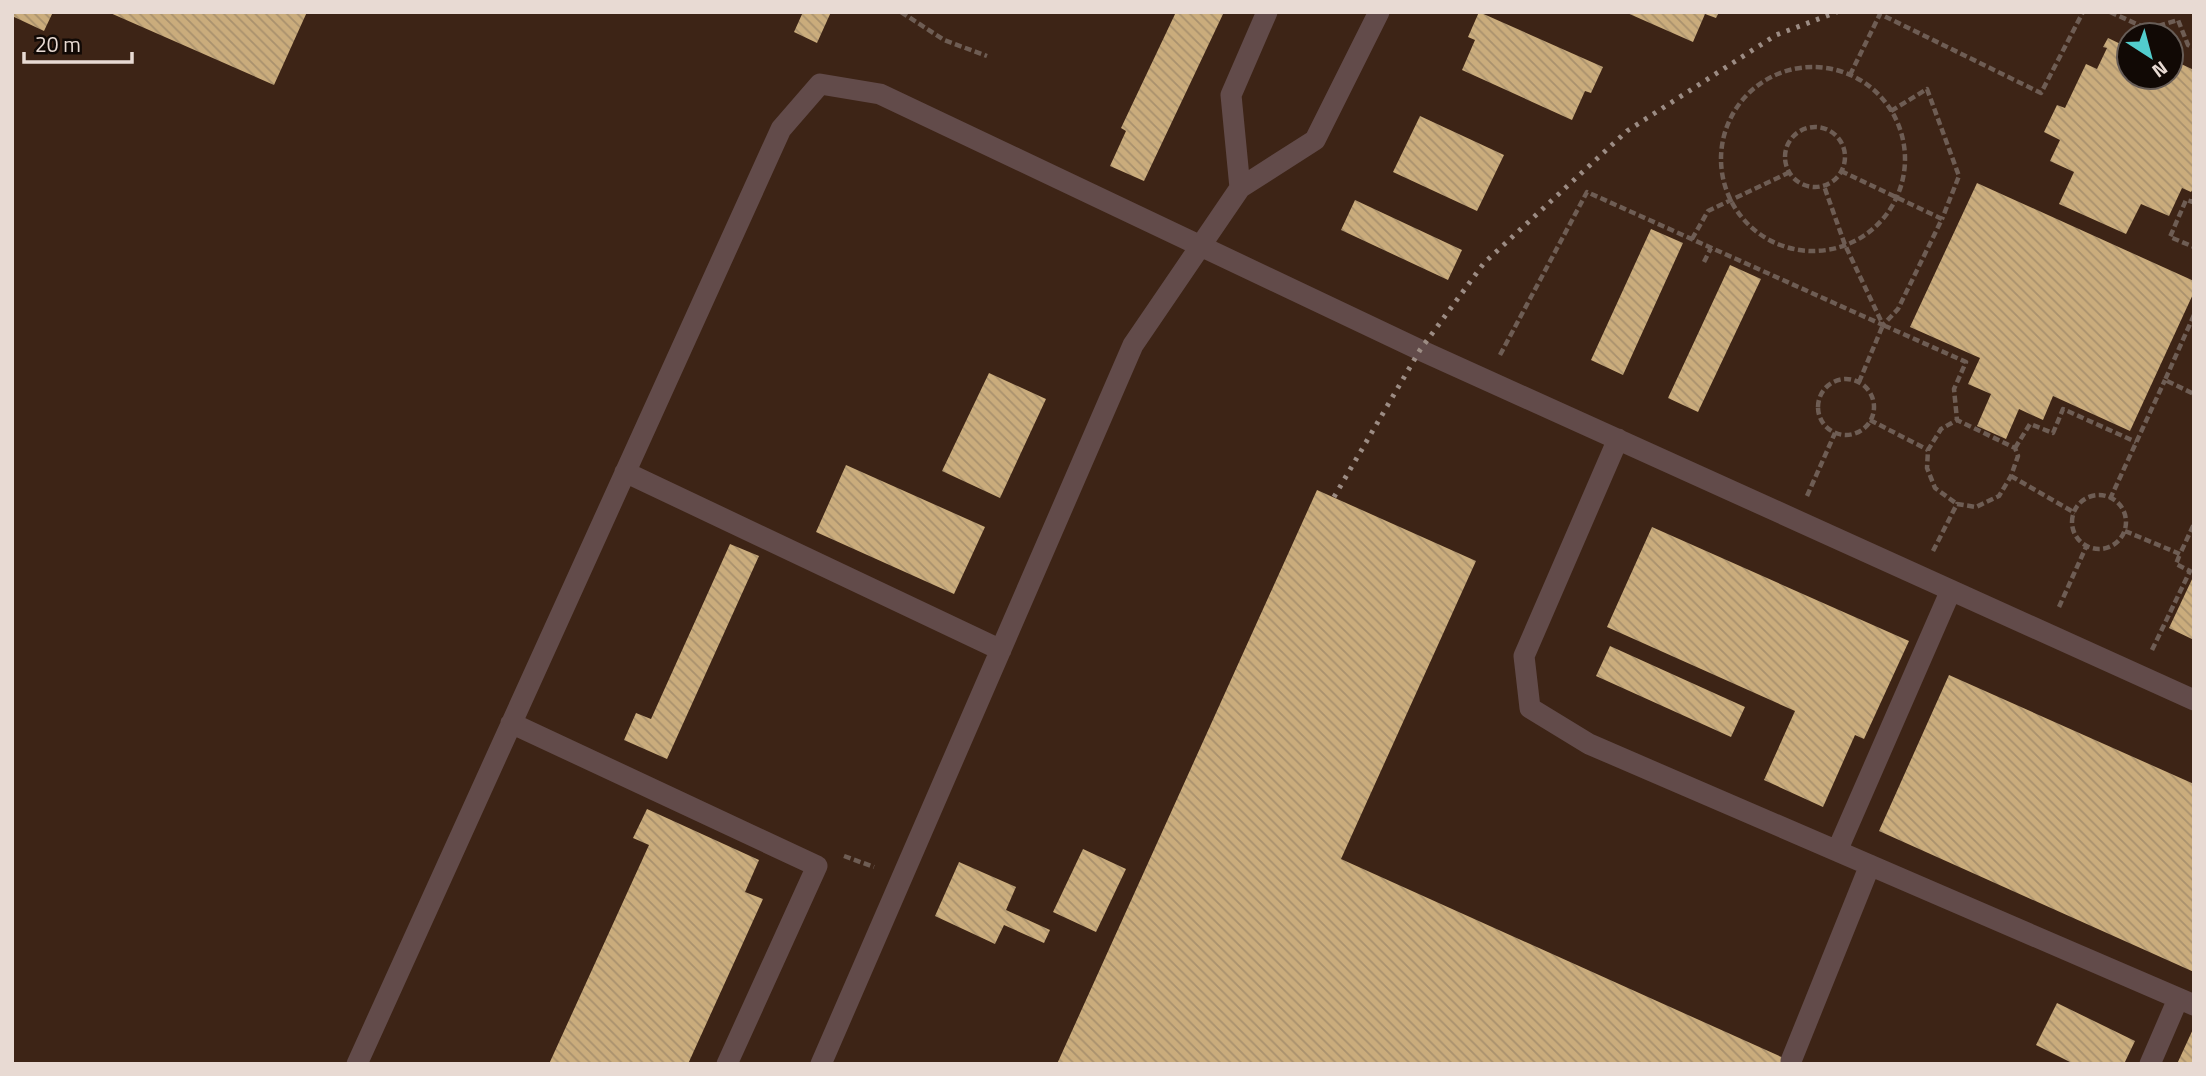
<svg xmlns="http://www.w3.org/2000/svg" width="2206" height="1076" viewBox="0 0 2206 1076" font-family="'Titillium Web',sans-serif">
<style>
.built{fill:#3d2416;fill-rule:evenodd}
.building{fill:url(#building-back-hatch)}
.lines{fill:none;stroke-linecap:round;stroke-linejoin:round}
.path{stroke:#6e5d54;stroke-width:4.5;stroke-dasharray:7 3.5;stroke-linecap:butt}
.service{stroke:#624b4a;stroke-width:21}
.rail{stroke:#9c8c84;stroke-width:5;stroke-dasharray:3.5 7;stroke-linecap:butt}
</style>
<defs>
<pattern id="building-back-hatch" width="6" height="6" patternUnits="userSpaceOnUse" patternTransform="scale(1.75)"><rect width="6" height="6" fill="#caac7c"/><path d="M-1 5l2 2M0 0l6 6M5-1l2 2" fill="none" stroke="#a9916d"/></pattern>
</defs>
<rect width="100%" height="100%" fill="#2f1c12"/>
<!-- built -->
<path class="built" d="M12 12H2194V1064H12ZM2129 35H2171V77H2129Z"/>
<!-- building -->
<path class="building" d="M12 12H53L44 31 12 16Z
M108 12H307L274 85Z
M803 12H831L817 43 794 32Z
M1176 12H1224L1144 181 1110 166 1126 131 1121 128Z
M1479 12 1603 67 1591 93 1585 91 1572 120 1462 70 1475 40 1468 37Z
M1625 12H1719L1716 18 1705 14 1693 42Z
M2108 38 2129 48V77H2171V45L2179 63 2194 70V187L2191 192 2182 188 2169 216 2141 204 2126 234 2059 204 2074 172 2050 161 2060 140 2044 132 2057 105 2065 108 2086 64 2097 69 2107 48 2103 47Z
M1420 116 1504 155 1477 211 1393 172Z
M1977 183 2194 281V292L2130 431 2053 396 2043 420 2019 409 2006 439 1977 426 1991 394 1968 384 1980 358 1910 327Z
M1355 200 1462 250 1448 280 1341 230Z
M1651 229 1683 243 1623 375 1591 360Z
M1730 265 1761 279 1698 412 1668 398Z
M989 373 1046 399 1000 498 942 471Z
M846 465 985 527 954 594 816 532Z
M1317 490 1476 561 1341 859 1797 1064H1057Z
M1652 527 1909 641 1864 739 1855 735 1823 807 1764 780 1795 711 1607 627Z
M730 544 759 556 667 759 624 740 636 713 651 719Z
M2194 575V640L2169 628Z
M1610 646 1745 707 1731 737 1596 676Z
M1949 675 2194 784V972L1879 831Z
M647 809 759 860 745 892 763 899 688 1064H549L649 845 633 838Z
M1083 849 1126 869 1096 932 1053 912Z
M959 862 1016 887 1006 910 1050 930 1044 943 1004 925 995 944 935 916Z
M2057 1003 2135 1041 2124 1064H2074L2036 1045Z
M2194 1027V1064H2177Z"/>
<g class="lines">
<!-- path -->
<path class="path" d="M901 12 944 40 987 56
M2110 12 2148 29 2178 20 2188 45 2194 48
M1721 159a92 92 0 1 1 184 0a92 92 0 1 1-184 0Z
M1850 75 1880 14 2041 93 2083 12
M1891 111 1927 89 1959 176 1942 219
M1785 157a30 30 0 1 1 60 0a30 30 0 1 1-60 0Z
M1841 171 1942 219 1898 309 1883 325
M2194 200 2193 202 2186 200 2170 237 2194 247
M1692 239 1708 211 1788 173
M1704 262 1711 248
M2194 315 2165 380 2194 394
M1500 355 1587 192 1883 325 1845 245 1824 186
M1818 407a28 28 0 1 1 56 0a28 28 0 1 1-56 0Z
M1859 382 1883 325 1966 362 1954 389 1957 420
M1870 420 1928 450
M2015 448 2030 424 2053 433 2063 409 2136 442
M2011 476 2075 513
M2072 522a27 27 0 1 1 54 0a27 27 0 1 1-54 0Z
M1807 496 1835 433
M2110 499 2165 380
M2125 531 2180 554 2194 524
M1933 551 1957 504 1976 507 1999 496 2011 476 2018 456 2015 448 1957 420 1941 429 1928 450 1927 468 1935 488 1957 504
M2059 607 2086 547
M2152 650 2190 571 2176 564 2180 554
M844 856 874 867"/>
<!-- service -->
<path class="service" d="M1240 188 1231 95 1267 12
M1618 439 1524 656 1530 708 1589 744 2194 1005
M625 472 1001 650
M511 723 817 866 727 1064
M1837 851 1951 590
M1791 1061 1870 865
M357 1064 781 129 820 84 880 94 1420 350 2194 700
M821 1064 1133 345 1240 188 1315 140 1379 12
M2150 1064 2178 999"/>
<!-- rail -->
<path class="rail" d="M1334 497 1420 350 1484 263 1627 131 1776 35 1837 12"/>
</g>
<!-- border -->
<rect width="2206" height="1076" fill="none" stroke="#e8dad3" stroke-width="28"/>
<!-- north arrow -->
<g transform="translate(2150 56) rotate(144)"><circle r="33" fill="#110905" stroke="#675d57" stroke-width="2"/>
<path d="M0-5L12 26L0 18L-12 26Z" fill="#52cdcd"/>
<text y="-10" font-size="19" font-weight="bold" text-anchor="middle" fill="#e8dad3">N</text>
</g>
<!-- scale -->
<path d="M24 52v10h108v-10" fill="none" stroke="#e8dad3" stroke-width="3.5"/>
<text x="35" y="52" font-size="21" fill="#e8dad3" stroke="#110905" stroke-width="5" paint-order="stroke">20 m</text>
</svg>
